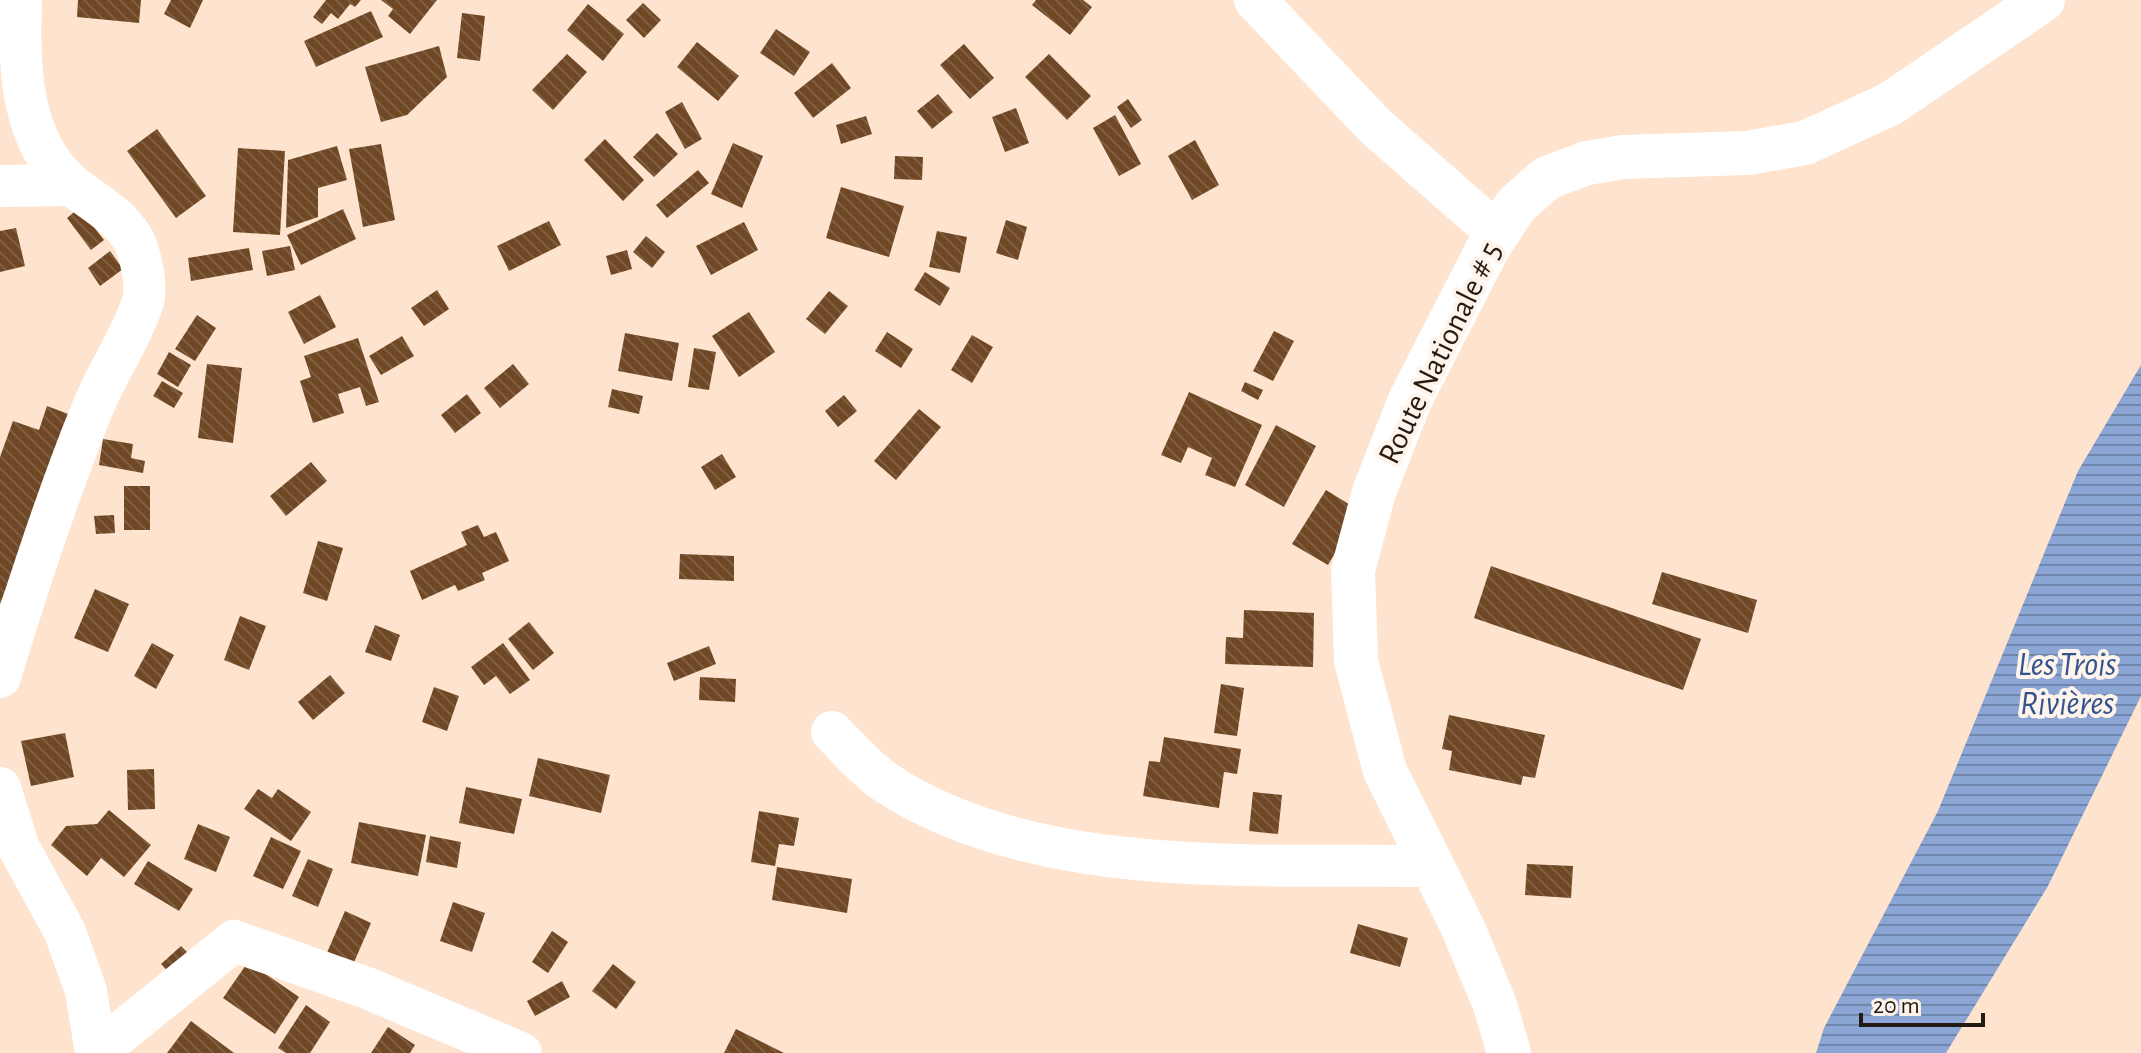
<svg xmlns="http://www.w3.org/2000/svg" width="2141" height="1053" viewBox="0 0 2141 1053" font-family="'Alegreya Sans',sans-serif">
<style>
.water{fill:url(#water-rules)}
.building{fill:url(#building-back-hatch)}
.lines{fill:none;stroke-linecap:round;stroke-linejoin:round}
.minor{stroke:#fff;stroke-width:42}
.primary{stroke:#fff;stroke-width:44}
.labels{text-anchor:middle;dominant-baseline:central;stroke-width:8;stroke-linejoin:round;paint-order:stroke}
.street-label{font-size:32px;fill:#241b13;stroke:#fff4eb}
.water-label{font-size:34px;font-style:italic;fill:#34548f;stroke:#fff4eb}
</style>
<defs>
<pattern id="water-rules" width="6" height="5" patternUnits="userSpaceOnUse" patternTransform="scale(2)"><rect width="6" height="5" fill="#8ba5d4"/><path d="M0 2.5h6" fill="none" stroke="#7186ab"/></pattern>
<pattern id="building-back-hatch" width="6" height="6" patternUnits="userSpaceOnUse" patternTransform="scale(2)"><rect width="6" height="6" fill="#704825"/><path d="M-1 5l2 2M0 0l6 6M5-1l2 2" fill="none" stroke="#7f5f42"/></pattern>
</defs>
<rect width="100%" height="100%" fill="#fee3ce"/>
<!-- water -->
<path class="water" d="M2141 365V696L2048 886 1946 1053H1816L1824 1028 1938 811 2078 471Z"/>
<!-- building -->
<path class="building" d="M78 0H141L139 23 77 17Z
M171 0H203L190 28 164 14Z
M326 0H361L355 7 350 4 338 19 331 13 322 24 313 17Z
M381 0H437L410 34 388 16 393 9Z
M1036 0H1083L1092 7 1070 35 1032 5Z
M643 3 661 20 644 38 626 20Z
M588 4 624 34 603 61 567 30Z
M371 11 383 37 316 67 304 41Z
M462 13 485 16 480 61 457 58Z
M776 29 810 52 794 76 760 53Z
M697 42 739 76 718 101 677 67Z
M964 44 994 78 970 99 940 65Z
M439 46 447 77 407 115 381 122 365 67Z
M567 54 587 72 553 110 532 90Z
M1049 54 1091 96 1067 120 1025 77Z
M832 63 851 88 813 118 794 93Z
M938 94 953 112 932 129 917 111Z
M1128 99 1142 120 1131 128 1117 107Z
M682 102 702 139 685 149 665 112Z
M1016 108 1029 143 1005 152 992 117Z
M1115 115 1141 164 1119 176 1093 128Z
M866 116 872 134 841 144 836 125Z
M157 129 206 196 176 218 127 151Z
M657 133 678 154 654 177 633 157Z
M605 139 644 180 623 201 584 160Z
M1195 140 1219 185 1192 200 1168 156Z
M733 143 763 156 742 208 711 194Z
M381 144 395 220 363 227 349 149Z
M337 146 347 180 318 188V217L286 228 288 160Z
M238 148 285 151 280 235 233 232Z
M895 156 923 157 922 180 894 179Z
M698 170 709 183 667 218 656 205Z
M841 187 904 206 889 257 826 238Z
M79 208 104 240 91 250 67 218Z
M343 209 356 239 301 265 287 235Z
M1006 220 1027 227 1018 260 996 253Z
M549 221 561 245 509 271 497 246Z
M744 222 758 250 711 275 696 246Z
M16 228 25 266 0 272V231Z
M937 231 967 237 960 273 929 267Z
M646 236 665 252 652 268 633 252Z
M290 246 295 270 267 276 262 251Z
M249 248 253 270 191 281 188 258Z
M627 250 632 269 611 275 606 256Z
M110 251 123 269 100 286 88 268Z
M925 272 950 288 940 306 914 290Z
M437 290 449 309 424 326 411 308Z
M829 291 848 306 825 334 806 319Z
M320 295 336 327 304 344 288 312Z
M749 312 775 352 739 377 712 336Z
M197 315 216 328 195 361 175 349Z
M1274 331 1294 341 1273 381 1253 371Z
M887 332 913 349 901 368 875 351Z
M625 333 679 343 672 381 618 371Z
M972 335 993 347 972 383 951 370Z
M402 336 414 356 381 375 369 356Z
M358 338 379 402 366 406 360 387 338 394 344 413 313 423 300 381 311 377 304 356Z
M694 348 716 352 709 390 688 387Z
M169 352 191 365 178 387 157 374Z
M207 364 242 368 233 443 198 438Z
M513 364 529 384 500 408 484 388Z
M162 381 183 393 174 408 153 396Z
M1245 382 1263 390 1258 400 1241 391Z
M612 389 643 396 639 414 608 407Z
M1189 392 1262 425 1235 487 1205 475 1212 458 1188 447 1181 463 1161 455Z
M467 394 481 413 455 433 441 415Z
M844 395 857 411 838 427 825 411Z
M47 406 71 415 0 604V457L13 421 39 430Z
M919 409 941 427 896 480 874 461Z
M1276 425 1316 446 1284 507 1245 485Z
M103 439 133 444 131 458 145 461 143 473 99 465Z
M722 454 736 477 715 490 701 467Z
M311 462 327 481 286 516 270 496Z
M124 486H150V530H124Z
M1326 490 1360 511 1328 565 1292 544Z
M114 515 115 533 96 534 94 516Z
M478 525 484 537 496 532 509 561 482 573 485 580 458 591 455 585 422 600 410 571 467 545 461 532Z
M318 541 343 548 327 601 303 593Z
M680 554 734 556V581L679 579Z
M1491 566 1701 639 1683 690 1474 618Z
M1662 572 1757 600 1748 633 1652 604Z
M95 589 129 604 108 652 74 638Z
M1244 610 1314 613 1313 667 1225 664 1226 637 1243 638Z
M240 616 266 626 249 670 224 660Z
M529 622 554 653 533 670 508 639Z
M375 625 400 635 391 661 365 652Z
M152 643 174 655 156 689 134 676Z
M503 643 530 680 510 694 496 676 484 685 471 667Z
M709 646 716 664 674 681 667 663Z
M330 675 345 693 313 720 298 702Z
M700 677 736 679 735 702 699 700Z
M1221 684 1244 688 1237 736 1214 733Z
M434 687 459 696 447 731 422 722Z
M1449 715 1545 735 1535 778 1523 776 1521 785 1449 770 1452 751 1442 749Z
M65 733 74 777 31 786 21 741Z
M1164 737 1241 749 1237 774 1224 772 1219 808 1143 796 1149 761 1160 762Z
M538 758 610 775 601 813 529 796Z
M154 769 155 809 128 810 127 770Z
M466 787 522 799 514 834 459 823Z
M258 789 272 798 278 789 311 812 291 841 244 809Z
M1253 792 1282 795 1278 834 1249 831Z
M109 810 151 845 124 877 101 858 87 876 51 845 66 826 97 824Z
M759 811 799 818 794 846 779 844 775 866 751 862Z
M359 822 426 835 418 876 351 863Z
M198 824 230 837 216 872 184 859Z
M430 836 461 842 457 868 426 862Z
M271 837 301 851 283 889 253 876Z
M308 859 333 869 318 907 292 896Z
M148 861 193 889 179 911 134 884Z
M1527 864 1573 866 1571 898 1525 895Z
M777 867 852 879 847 913 772 900Z
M453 902 485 913 472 952 440 941Z
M345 911 371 923 352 967 326 955Z
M1358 924 1408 938 1400 967 1350 953Z
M552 931 568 942 548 973 532 962Z
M181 946 191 956 171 975 161 964Z
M248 962 299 997 275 1034 223 998Z
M613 964 636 982 616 1009 592 991Z
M562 981 570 997 535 1016 527 1001Z
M306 1005 330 1022 310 1053H286L278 1048Z
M191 1021 234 1053H167Z
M388 1027 415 1045 410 1053H371Z
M736 1029 784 1053H724Z"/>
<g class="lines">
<!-- minor -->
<path class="minor" d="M1255 0 1375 126 1497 233
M0 186 72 185
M0 677C27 588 56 499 91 412 105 375 130 341 143 302 147 287 142 263 137 248 126 219 96 204 73 186 19 141 19 65 21 0
M832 732C849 749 866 769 885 782 1036 882 1259 863 1432 866
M0 788 19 848 65 932 86 991 96 1053
M98 1051 234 941 367 988 521 1053"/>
<!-- primary -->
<path class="primary" d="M1509 1053 1495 1005 1463 928 1385 771 1356 661 1353 570 1374 492 1410 400 1488 248 1516 205 1547 178 1587 163 1623 157 1747 153 1805 143 1890 104 2043 0"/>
</g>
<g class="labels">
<!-- street labels -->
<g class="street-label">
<text transform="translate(1440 353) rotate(-64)">Route Nationale # 5</text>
</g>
<!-- water labels -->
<g class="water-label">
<text x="2067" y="665">Les Trois<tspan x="2067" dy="39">Rivières</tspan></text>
</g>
</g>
<!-- scale -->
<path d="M1861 1013v12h122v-12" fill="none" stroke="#241b13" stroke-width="4"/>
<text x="1873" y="1013" font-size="24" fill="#241b13" stroke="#fff4eb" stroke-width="6" paint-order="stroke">20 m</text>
</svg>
